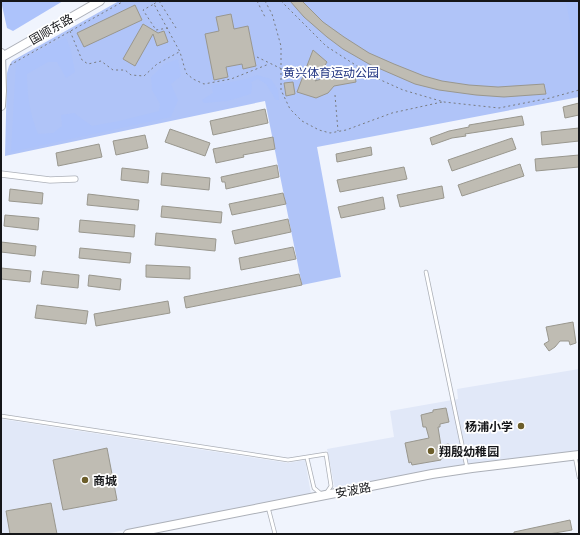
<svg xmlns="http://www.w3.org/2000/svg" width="580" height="535" viewBox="0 0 580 535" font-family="'Titillium Web','Noto Sans SC',sans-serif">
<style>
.built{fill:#e1e8f8}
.green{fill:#b0c4f8}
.forest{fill:#adc3fb}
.building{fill:#bfbcb3;stroke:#99978e}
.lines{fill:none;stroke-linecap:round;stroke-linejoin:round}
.lane-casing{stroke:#acb0b8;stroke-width:4.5}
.street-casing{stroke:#acb0b8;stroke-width:7}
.secondary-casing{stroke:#acb0b8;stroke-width:10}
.path{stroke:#787b80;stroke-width:1;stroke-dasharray:2 3;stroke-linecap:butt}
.lane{stroke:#fff;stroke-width:3}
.street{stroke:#fff;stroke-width:5.5}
.secondary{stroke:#fff;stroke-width:8}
.poi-dot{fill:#6c5e2b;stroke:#fff;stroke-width:1.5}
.labels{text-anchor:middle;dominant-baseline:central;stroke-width:3.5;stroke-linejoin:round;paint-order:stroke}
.street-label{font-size:12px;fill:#151619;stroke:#fff}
.park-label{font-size:12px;fill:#1f3381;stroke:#fff}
.poi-label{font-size:12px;font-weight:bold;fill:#151619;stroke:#fff;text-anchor:start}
</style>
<rect width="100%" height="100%" fill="#f0f4fd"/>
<!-- built -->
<path class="built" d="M579 369V452L335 489 327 449 394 437 390 411 458 399 457 389Z
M1 419 288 463 305 460 311 494 105 534H1Z"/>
<!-- green -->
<path class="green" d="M119 1H579V97L317 147 341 277 302 285 265 101 5 156 7 73 9 66 12 61Z"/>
<!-- forest -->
<path class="forest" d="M1 1H63L13 31 7 28Z
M566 1H579V76L578 77 576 58Z
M66 37 71 51 75 72 66 78 57 62H48L27 74C27 96 30 114 38 134L53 133 62 126 61 115 74 113 92 126 119 121 159 111 160 104 152 90 151 77 164 64 178 59 181 76 171 84 178 100 171 117 11 152 16 63Z
M257 75 271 79 278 90 279 100H276L266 84 258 79 251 82 252 85 251 94 227 101 204 103 202 100 213 93 211 85 242 80Z"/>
<!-- building -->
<path class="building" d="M290 1H302L323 22 344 37 369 53 394 64 424 76 442 81 469 85 498 87 544 84 546 94 504 97 476 95 439 90 415 84 369 64 343 49 327 37 304 17Z
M135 5 142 20 84 47 77 33Z
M231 14 234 29 248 26 256 66 243 69 242 64 226 67 228 77 214 80 205 34 219 31 216 17Z
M143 24 158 33 164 31 168 42 157 46 153 34 135 66 123 59Z
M313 50 327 62 315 81 354 69 356 82 334 86 328 93 316 98 297 92Z
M293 82 295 94 286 96 284 83Z
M579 103V115L565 118 563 107Z
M265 109 268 123 213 135 210 121Z
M522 116 524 125 465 134 466 136 452 138 432 145 430 138 449 131 469 127V125Z
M579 128V141L542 145 541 132Z
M170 129 210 143 205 156 165 142Z
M145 135 148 148 116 155 113 141Z
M273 137 275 149 243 155 244 157 216 163 213 149Z
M512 138 516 149 452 171 448 160Z
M99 144 102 157 58 166 56 153Z
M371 147 372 155 337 162 336 154Z
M579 155V167L536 171 535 159Z
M520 164 524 176 462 196 458 185Z
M277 165 279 177 226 189 225 182H222L221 177Z
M404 167 407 179 340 192 337 180Z
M122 168 149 171 148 183 121 180Z
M162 173 210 178 209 190 161 185Z
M442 186 444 198 400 207 397 195Z
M10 189 43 193 42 204 9 201Z
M283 193 286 204 232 215 229 204Z
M88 194 139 200 138 210 87 205Z
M383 197 385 209 341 218 338 207Z
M162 206 222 212 221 223 161 217Z
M5 215 39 218 38 230 4 226Z
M288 219 291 232 235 244 232 231Z
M80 220 135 225 134 237 79 232Z
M156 233 216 239 215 251 155 245Z
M1 242 36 246 35 256 1 252Z
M293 247 296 259 241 270 239 258Z
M80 248 131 253 130 263 79 258Z
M146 265 190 267V279L146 277Z
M1 268 31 271 30 282 1 279Z
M43 271 79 275 78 288 41 284Z
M299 274 302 285 186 308 184 297Z
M89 275 121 279 120 290 88 286Z
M168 301 170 313 96 326 94 314Z
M37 305 88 311 86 324 35 318Z
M573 322 576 343 570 345 569 341H560L555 347 549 351 544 344 549 341 546 327Z
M446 408 449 422 440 424V427H438L441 446 448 444 454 447 455 450 452 456 450 457 441 458V460L412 465 411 462 409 463 405 443 429 438 426 427H423L421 415 433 412V410Z
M107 448 117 500 63 510 53 460Z
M51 503 57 534H10L6 511Z
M570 520 572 530 549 534H514V532Z"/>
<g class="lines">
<defs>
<path id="lane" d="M426 272 467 468
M1 416 288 460 326 454 331 486 327 492
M575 456 579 477
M307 458 314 488 321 494
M268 507 275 534"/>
<path id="street" d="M1 174 50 180 75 179"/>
<path id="secondary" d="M2 57 100 1
M1 106 2 91 1 53
M128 534 432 474 472 468 579 455"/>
</defs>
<!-- lane casing -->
<use href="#lane" class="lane-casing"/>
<!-- street casing -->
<use href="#street" class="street-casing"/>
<!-- secondary casing -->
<use href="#secondary" class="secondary-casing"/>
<!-- path -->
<path class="path" d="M159 1 176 28
M257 1 265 17
M265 1 272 14 281 46V90L290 109 302 121 319 130 330 133 346 130 392 113 442 102
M281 1 326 46 374 77 403 90 444 102 499 108 550 98 579 90
M154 4 158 1
M168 28 156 30 143 10 154 4 180 52 186 73 193 79 204 84 231 79 269 64
M70 31 82 60 88 64 101 61 113 70H125L131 75 144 76 157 64 179 52
M257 57 284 70
M10 65 124 1
M291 67 298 71 296 77H285L284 70Z
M335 95 338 131"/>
<!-- lane -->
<use href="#lane" class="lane"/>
<!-- street -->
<use href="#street" class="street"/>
<!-- secondary -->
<use href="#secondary" class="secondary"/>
</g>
<!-- markers -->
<g class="poi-dot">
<circle cx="521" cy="426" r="4"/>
<circle cx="431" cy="451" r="4"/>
<circle cx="85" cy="480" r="4"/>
</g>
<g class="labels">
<!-- street labels -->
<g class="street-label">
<text transform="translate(51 29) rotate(-30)">国顺东路</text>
<text transform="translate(353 490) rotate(-11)">安波路</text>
</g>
<!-- park labels -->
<g class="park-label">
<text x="331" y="72">黄兴体育运动公园</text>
</g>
<!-- poi labels -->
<g class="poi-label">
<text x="513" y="426" text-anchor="end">杨浦小学</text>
<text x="439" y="451">翔殷幼稚园</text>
<text x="93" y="480">商城</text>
</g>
</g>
<!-- border -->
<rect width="580" height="535" fill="none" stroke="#151619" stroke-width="4"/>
</svg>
